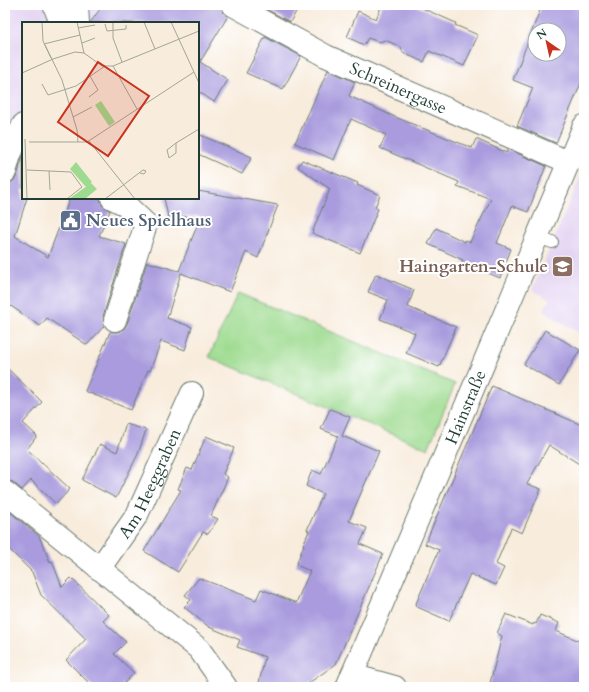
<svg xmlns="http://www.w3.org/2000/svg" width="589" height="692" viewBox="0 0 589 692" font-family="Cardo,serif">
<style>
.built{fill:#e3d3f2}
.green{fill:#9edb90;stroke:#5e8c62}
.building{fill:#a99bde;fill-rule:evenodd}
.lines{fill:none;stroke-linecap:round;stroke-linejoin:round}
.lane-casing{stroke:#6b7a6f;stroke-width:14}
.street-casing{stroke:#6b7a6f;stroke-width:24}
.lane{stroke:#fff;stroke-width:12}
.street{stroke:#fff;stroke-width:22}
.labels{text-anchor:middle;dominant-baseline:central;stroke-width:4;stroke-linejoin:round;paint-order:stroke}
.street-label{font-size:17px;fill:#1f3d34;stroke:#fff}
.service-label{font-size:17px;font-weight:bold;fill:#4e5e75;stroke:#fff;text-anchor:start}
.education-label{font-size:17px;font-weight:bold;fill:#785e54;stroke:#fff;text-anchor:end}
.inset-road{fill:none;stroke:#a1a699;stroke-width:1}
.view{fill:#c8321e;fill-opacity:0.15;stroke:#c8321e;stroke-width:2}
.inset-edge{fill:none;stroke:#1f3d34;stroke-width:2}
</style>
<rect width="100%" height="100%" fill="#fff"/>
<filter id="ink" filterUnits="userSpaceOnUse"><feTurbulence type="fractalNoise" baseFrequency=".025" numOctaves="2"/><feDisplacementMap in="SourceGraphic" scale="8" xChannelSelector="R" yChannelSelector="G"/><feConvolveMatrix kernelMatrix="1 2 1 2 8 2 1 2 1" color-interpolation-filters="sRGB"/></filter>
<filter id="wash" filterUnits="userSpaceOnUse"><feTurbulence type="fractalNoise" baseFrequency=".012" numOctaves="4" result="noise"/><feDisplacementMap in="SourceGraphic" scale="16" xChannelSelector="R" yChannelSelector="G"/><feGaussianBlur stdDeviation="0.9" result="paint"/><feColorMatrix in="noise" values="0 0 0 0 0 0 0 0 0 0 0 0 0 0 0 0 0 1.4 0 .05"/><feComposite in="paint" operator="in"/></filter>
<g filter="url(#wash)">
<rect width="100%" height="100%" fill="#f8ecdc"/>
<!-- built -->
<path class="built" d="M5 5H185L175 23H23V158L5 152Z
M584 168V336L543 311 550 300 532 290Z"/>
<!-- green -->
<path class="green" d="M238 293 455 384 428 449 209 357Z"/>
<g id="blocks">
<!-- building -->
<path class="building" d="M103 5H217L221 7 223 12 228 16 200 62 228 80 214 102 198 91V23H90Z
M259 5H300L290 22Z
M382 5H415L456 23 455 25 478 35 464 66 429 51 424 62 403 53 401 47 385 40 379 42 368 38 364 45 347 37 358 11 376 19Z
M542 5H584V76L556 143 517 126 533 88 513 80ZM535 30H559V54H535Z
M265 37 301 56 283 89 246 73Z
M328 70 355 82 349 96 395 117 472 148 476 139 507 153 508 149 546 166 528 212 512 206 497 243 511 249 500 278 462 262 463 260 428 244 436 228 465 242 466 240 470 242 491 199 457 186 459 182 380 148 386 135 351 119 334 160 295 143Z
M198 134 252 157 242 174 198 154Z
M23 156V198H27L15 236 48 257 70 198H100L102 205 110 211 99 236 126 244 103 316 104 326 87 345 47 318 40 326 5 302V191L7 184 13 181 17 176Z
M302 160 358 183 357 185 380 195 375 207 378 209 360 253 312 233 330 189 298 167Z
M198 191 278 205 258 258 246 252 230 292 181 273 167 318 192 327 185 350 161 341 150 371 148 370 131 410 85 391 110 332H118L124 329 127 324 147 262 179 271 201 216 168 217 164 198H198Z
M376 274 414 290 408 307 456 327 439 367 406 353 415 333 380 319 388 300 368 292Z
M545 330 580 350 559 385 524 364Z
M5 366 42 402 23 423 37 436 27 449 70 489 56 504 31 480 22 490 13 482 5 480Z
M492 386 584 426V467L549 445 527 484 541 489 522 533 511 528 496 564 504 568 496 585 470 574 449 621 415 606 439 550 425 544Z
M330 409 350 417 342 436 379 451 349 521 367 528 360 544 383 554 336 664 303 687H258L265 657 237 647 240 640 209 627 184 607 191 600 185 595 199 578 256 600 261 589 296 603 310 571 296 565 304 545H303L309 531 307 530 323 494 306 486 312 470 321 474 338 436 321 429Z
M126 424 146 430 138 454 116 498 82 480 100 444 117 452Z
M206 436 234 448 223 474 228 477 211 516 218 519 208 534 203 532 178 572 144 551 181 490 178 489 187 468 192 470Z
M5 508 39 536 50 562 52 561 62 587 71 578 109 615 103 621 126 642 114 654 134 673 121 687H93L66 660 86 639 41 595 32 572 5 545Z
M506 614 533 625 534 623 536 624 540 615 559 623 556 631 584 643V687H489L502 636 497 633Z"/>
</g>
</g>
<g filter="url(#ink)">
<use href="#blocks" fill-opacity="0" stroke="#6b7a6f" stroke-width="1"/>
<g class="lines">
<defs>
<path id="lane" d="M538 237 552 242"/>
<g id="street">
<path d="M54 5 61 23"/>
<path d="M77 5 78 23"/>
<path id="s1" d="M233 5 326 56 568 162"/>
<path d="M5 172 10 155 23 125"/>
<path d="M112 198 126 205 146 224 115 320"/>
<path d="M5 492 199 649 226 687"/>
<path id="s2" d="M99 569 137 515 192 393"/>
<path d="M352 675 395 687"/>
<path id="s3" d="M347 687 584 126"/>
</g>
</defs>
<!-- lane casing -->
<use href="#lane" class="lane-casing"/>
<!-- street casing -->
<use href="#street" class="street-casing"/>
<!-- lane -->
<use href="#lane" class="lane"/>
<!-- street -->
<use href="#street" class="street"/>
</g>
</g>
<!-- icons -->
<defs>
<symbol id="civic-square" viewBox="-11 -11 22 22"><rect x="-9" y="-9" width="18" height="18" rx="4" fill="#5c6f8a" stroke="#fff"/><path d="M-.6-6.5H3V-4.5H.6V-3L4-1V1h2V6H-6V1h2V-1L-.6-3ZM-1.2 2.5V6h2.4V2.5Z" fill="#fff"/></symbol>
<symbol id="school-square" viewBox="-11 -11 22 22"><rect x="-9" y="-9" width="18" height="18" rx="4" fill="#8d6e63" stroke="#fff"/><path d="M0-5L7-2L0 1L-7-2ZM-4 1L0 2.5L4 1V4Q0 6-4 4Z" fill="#fff"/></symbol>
</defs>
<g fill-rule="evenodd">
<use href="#civic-square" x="58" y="208" width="25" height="25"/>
<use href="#school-square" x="550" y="254" width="25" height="25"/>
</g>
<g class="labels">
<!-- street labels -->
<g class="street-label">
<text stroke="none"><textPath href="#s1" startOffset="185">Schreinergasse</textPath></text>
<text stroke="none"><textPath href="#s3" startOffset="304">Hainstraße</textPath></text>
<text stroke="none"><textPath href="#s2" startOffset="100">Am Heeggraben</textPath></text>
</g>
<!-- service labels -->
<g class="service-label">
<text x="86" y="220">Neues Spielhaus</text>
</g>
<!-- education labels -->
<g class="education-label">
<text x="548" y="266">Haingarten-Schule</text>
</g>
</g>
<!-- overview -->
<g transform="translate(22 22)">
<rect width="177" height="177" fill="#f8ecdc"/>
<path d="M79 79 93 100 87 104 73 83ZM54 140 70 160 64 165 48 147ZM69 161 75 167 63 177H47Z" fill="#9edb90"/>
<path class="inset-road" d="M20 0 21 19 29 36M55 0 62 31M91 0V16L100 40M122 0 133 27M149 0 177 61M83 2 85 9 104 7V3M56 6 73 3M60 21 73 16M22 22 58 13M23 23 40 58 55 108 56 120M91 44 115 87M0 51 31 37 53 30 62 31 80 44H91L177 9M20 62 26 73 54 64 83 44M67 75 76 68 68 54M51 95 70 85M3 117 5 177M67 119 113 177M7 120H65L172 50M154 121V131L147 136 145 128 154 121 177 107M5 148 49 150 60 165 45 177M27 149 28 168M83 177 121 148 124 149 122 152 118 151"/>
<path class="view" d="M76 40 127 74 86 134 36 100Z"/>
<rect width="177" height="177" class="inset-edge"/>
</g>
<!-- margin -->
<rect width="589" height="692" fill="none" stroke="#fff" stroke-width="20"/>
<!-- north arrow -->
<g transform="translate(547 42) rotate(326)"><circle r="19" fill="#ffffff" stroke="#a5b1ae"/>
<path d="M0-3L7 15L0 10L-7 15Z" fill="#c8321e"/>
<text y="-6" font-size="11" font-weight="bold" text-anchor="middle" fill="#1f3d34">N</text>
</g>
</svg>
